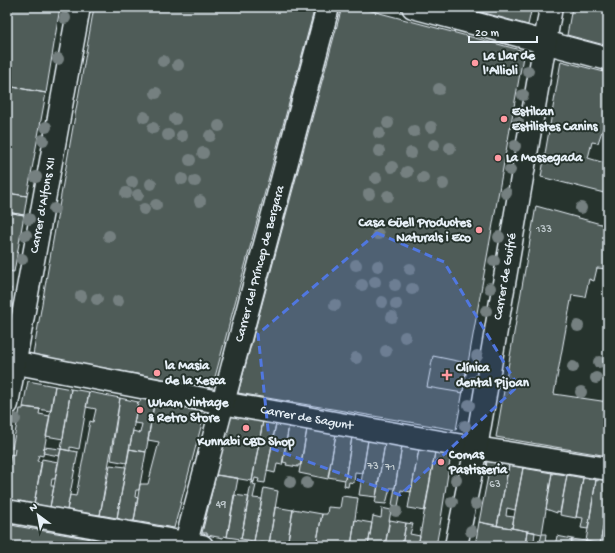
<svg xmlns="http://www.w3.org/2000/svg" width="615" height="553" viewBox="0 0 615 553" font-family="'Gochi Hand',sans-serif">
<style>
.building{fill:#505c59;stroke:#e8f1f8}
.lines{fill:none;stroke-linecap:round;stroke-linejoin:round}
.street-casing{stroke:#e8f1f8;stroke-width:25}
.street{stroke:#26332d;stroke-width:22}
.tree{fill:#758080}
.marked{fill:#5077e0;fill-opacity:0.2;stroke:#5077e0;stroke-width:3;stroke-dasharray:8 5;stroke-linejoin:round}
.poi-dot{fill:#ff9aa2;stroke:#26332d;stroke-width:1.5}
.labels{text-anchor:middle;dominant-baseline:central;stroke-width:4;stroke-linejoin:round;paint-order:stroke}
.number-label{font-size:11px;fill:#c2ccd0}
.poi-label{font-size:13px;font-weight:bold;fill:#e8f1f8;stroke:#26332d;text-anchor:start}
.street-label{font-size:13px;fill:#e8f1f8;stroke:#26332d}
</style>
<rect width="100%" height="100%" fill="#26332d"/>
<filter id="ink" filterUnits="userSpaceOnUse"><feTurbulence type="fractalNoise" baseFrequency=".025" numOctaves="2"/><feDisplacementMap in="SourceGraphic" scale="8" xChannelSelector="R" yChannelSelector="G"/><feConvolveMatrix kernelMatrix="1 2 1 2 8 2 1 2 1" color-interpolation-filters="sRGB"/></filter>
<g filter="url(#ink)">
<!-- building -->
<path class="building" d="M7 7H60L46 93 7 86Z
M94 7H315L212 388 33 355Z
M342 7H357L524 51 456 430 238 393Z
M463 7H532L528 25Z
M572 7H608V46L567 35Z
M561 61 608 73V129L603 128 598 143 592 142 588 158 608 164V194L541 177Z
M7 86 46 93 27 196 7 193Z
M7 193 27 196 24 215 7 212Z
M536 206 608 226V269L597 268 594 281 589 279 585 297 572 295 554 394 608 402V456L496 437Z
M7 212 24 215 14 272 7 271Z
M7 288H11L7 309Z
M433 356 467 363 463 393 427 387Z
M28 381 55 386 51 411 23 407Z
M55 386 71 389 63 439 46 436Z
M71 389 89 392 79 449 70 447V451L61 449Z
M89 392 120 398 100 515 67 510 70 495 76 496 90 421 93 422 96 409 86 407Z
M142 397 154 399 153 404H154L146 452 129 449 133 431 140 433 142 424 134 423 138 402H140Z
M120 398 138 402 127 463 111 460Z
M154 404 205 412 174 528 134 521 140 484H148L159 442 148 440Z
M23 407 40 409 39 414 50 416 43 456 39 455 37 461 42 462 34 504 20 501V505L7 503V476L11 454 14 455 15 449 12 448 20 409H23Z
M231 415 263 421 252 481 216 475Z
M263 421 276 423 265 483 258 482 259 479 255 478 254 482 252 481Z
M276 423 289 425 282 465 277 464 275 473 267 471Z
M289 425 307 429 301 465H298V467L286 465 287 463 283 462Z
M307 429 336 434 328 479 299 473Z
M336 434 352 437 345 480 328 477Z
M352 437 368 440 363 473 355 472 354 483 349 482 348 487 344 486Z
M368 440 385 443 376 497 359 495Z
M385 443 402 446 395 488H390L386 504 375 503Z
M402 446 419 449 411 492 401 490 398 506 392 505Z
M44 447 61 449 59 456 43 453Z
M61 449 78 452 67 510 50 507Z
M129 449 146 452 139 490H136L135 497 138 498 134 521H131L130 524 120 522V519L117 518Z
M419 449 435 452 425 511 408 508Z
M435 452 451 454 441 519 436 546H418Z
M42 459 58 462 55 479H52L51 486H54L50 507 34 504Z
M487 459 500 461 499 463 509 465 497 526 479 522 489 471 486 470Z
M110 465 126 467 117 518 100 515Z
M509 465 523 468 515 510 507 508 506 516 514 517 512 528 497 526Z
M523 468 552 473 542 534 512 528Z
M552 473 567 475 560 512 557 511V513L546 509Z
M216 475 238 478 227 537 224 536 223 538 207 535V533H202Z
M567 475 583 478 576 518 560 515Z
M599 476 608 478V501L600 544 586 541 596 480 598 481Z
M583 478 596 480 588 529 581 528 583 518 576 517Z
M254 482 253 484 256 485 253 498 262 499 254 541 241 539 251 483Z
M264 488 278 491 269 544 254 541Z
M234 495 249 497 241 539 227 537Z
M342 496 358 498 351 546H316L322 514H327L328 507 340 508Z
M608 501 607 541 608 545 600 544Z
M275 507 293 510 287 546 269 544Z
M382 508 391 510 385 546H368L373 516 381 518Z
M293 509 322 514 316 546H287Z
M355 520 372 523 368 546H351Z
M390 520 406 523 402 546H385Z
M479 522 527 531 525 546H475Z
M406 523 413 524 410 534 420 536 418 546H402Z
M12 525 16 526 132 546H7V529Z
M527 531 535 532 534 541 540 542 539 546H525Z
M542 534H546L545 542 555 544V546H539Z
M557 536 572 539 571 546H555Z
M572 539 586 541 585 546H571Z
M586 541 592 543V546H585Z"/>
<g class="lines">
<defs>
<g id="street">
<path d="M413 7 608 59"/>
<path id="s1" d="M7 361 239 406 457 445 608 469"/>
<path id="s2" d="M7 404 79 7"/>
<path d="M7 511 202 546"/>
<path id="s3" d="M185 546 328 7"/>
<path id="s4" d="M456 546 476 448 551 7"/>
</g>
</defs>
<!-- street casing -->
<use href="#street" class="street-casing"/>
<!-- street -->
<use href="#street" class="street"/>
</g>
<!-- trees -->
<g class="tree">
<circle cx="65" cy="18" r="6"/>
<circle cx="58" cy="59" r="6"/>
<circle cx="163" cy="61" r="6"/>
<circle cx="178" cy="65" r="6"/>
<circle cx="528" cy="71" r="6"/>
<circle cx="439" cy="89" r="6"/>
<circle cx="156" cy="93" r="6"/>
<circle cx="523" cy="95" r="6"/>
<circle cx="144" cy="117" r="6"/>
<circle cx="175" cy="119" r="6"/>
<circle cx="518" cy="122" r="6"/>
<circle cx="388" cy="123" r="6"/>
<circle cx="219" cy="126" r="6"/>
<circle cx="46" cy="127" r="6"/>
<circle cx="431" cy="127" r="6"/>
<circle cx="153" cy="128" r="6"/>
<circle cx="414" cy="131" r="6"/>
<circle cx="379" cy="133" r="6"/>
<circle cx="168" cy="135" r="6"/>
<circle cx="182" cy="136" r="6"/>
<circle cx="210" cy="136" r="6"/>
<circle cx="43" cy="140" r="6"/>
<circle cx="434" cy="145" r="6"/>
<circle cx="515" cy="146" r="6"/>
<circle cx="450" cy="148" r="6"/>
<circle cx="379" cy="151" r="6"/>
<circle cx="203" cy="153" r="6"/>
<circle cx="411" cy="153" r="6"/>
<circle cx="190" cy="160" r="6"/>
<circle cx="392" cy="167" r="6"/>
<circle cx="510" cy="170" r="6"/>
<circle cx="407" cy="172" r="6"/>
<circle cx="36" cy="177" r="6"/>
<circle cx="376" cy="178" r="6"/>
<circle cx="423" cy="178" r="6"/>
<circle cx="182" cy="179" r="6"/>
<circle cx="195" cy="181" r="6"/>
<circle cx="132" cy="182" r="6"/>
<circle cx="151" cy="184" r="6"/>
<circle cx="443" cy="184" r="6"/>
<circle cx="126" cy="193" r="6"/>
<circle cx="506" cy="193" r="6"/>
<circle cx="369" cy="194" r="6"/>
<circle cx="138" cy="195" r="6"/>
<circle cx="388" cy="196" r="6"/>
<circle cx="200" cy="201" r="6"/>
<circle cx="156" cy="205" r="6"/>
<circle cx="581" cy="208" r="6"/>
<circle cx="54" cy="209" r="6"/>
<circle cx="144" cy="209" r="6"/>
<circle cx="29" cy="219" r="6"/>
<circle cx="378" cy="234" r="6"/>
<circle cx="26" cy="235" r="6"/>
<circle cx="109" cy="236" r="6"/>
<circle cx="499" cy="237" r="6"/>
<circle cx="22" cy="259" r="6"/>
<circle cx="494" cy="261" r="6"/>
<circle cx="356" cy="265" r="6"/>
<circle cx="378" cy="266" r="6"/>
<circle cx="410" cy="269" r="6"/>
<circle cx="375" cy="282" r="6"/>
<circle cx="362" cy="285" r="6"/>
<circle cx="395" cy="285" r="6"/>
<circle cx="490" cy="288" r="6"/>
<circle cx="412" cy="289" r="6"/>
<circle cx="81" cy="296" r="6"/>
<circle cx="97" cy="299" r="6"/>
<circle cx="118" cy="301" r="6"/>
<circle cx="382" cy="302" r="6"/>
<circle cx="396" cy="304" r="6"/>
<circle cx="335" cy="305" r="6"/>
<circle cx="486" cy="311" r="6"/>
<circle cx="392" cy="317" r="6"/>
<circle cx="578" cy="326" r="6"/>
<circle cx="405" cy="337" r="6"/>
<circle cx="386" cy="351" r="6"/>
<circle cx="477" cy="356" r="6"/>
<circle cx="356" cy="358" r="6"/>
<circle cx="599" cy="362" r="6"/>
<circle cx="573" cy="367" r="6"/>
<circle cx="596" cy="378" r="6"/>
<circle cx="473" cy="382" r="6"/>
<circle cx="581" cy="392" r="6"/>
<circle cx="469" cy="405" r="6"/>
<circle cx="15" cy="419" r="6"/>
<circle cx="465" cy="426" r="6"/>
<circle cx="456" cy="480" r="6"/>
<circle cx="290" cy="482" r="6"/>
<circle cx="307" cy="483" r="6"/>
<circle cx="452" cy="502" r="6"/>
<circle cx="476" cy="504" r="6"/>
<circle cx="396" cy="511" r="6"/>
<circle cx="471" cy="531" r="6"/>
</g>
</g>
<!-- marked area -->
<path class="marked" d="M377 233 444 262 518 386 400 495 270 448 258 334Z"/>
<!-- markers -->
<g class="poi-dot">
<circle cx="475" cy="63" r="4"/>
<circle cx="504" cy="119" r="4"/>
<circle cx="498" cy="158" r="4"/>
<circle cx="479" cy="230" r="4"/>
<circle cx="157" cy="373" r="4"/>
<path d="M445 369h4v4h4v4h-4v4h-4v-4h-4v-4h4z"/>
<circle cx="140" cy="410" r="4"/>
<circle cx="246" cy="428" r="4"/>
<circle cx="441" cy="462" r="4"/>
</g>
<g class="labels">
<!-- number labels -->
<g class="number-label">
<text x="544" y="230">133</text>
<text x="373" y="467">73</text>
<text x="390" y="468">71</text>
<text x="495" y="485">63</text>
<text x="221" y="505">49</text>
</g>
<!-- poi labels -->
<g class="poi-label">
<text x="483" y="56">La Llar de<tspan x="483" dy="15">l'Allioli</tspan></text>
<text x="512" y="112">Estilcan<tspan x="512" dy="15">Estilistes Canins</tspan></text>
<text x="506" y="158">La Mossegada</text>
<text x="471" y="223" text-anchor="end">Casa Güell Productes<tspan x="471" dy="15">Naturals i Eco</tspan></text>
<text x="165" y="366">la Masia<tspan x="165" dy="15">de la Xesca</tspan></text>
<text x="456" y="368">Clínica<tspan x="456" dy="15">dental Pijoan</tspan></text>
<text x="148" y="403">Wham Vintage<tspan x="148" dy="15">&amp; Retro Store</tspan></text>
<text x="246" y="442" text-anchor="middle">Kunnabi CBD Shop</text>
<text x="449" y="455">Comas<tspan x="449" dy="15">Pastisseria</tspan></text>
</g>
<!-- street labels -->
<g class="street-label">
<text stroke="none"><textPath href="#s2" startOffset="202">Carrer d'Alfons XII</textPath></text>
<text stroke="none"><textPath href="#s3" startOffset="292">Carrer del Príncep de Bergara</textPath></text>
<text stroke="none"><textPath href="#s4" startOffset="274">Carrer de Guifré</textPath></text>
<text stroke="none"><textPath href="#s1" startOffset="305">Carrer de Sagunt</textPath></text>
</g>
</g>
<!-- margin -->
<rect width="615" height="553" fill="none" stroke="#26332d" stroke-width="24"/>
<rect x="12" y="12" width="591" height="529" fill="none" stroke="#e8f1f8" stroke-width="1.5" filter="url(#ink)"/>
<!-- north arrow -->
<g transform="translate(38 515) rotate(328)" stroke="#26332d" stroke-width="3" paint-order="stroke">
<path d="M0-3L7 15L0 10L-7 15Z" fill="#e8f1f8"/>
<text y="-6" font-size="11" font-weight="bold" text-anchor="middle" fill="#e8f1f8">N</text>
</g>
<!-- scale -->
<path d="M469 36v6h68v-6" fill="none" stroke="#e8f1f8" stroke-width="2"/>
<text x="475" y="36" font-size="12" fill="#e8f1f8" stroke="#26332d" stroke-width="3" paint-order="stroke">20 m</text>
</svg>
